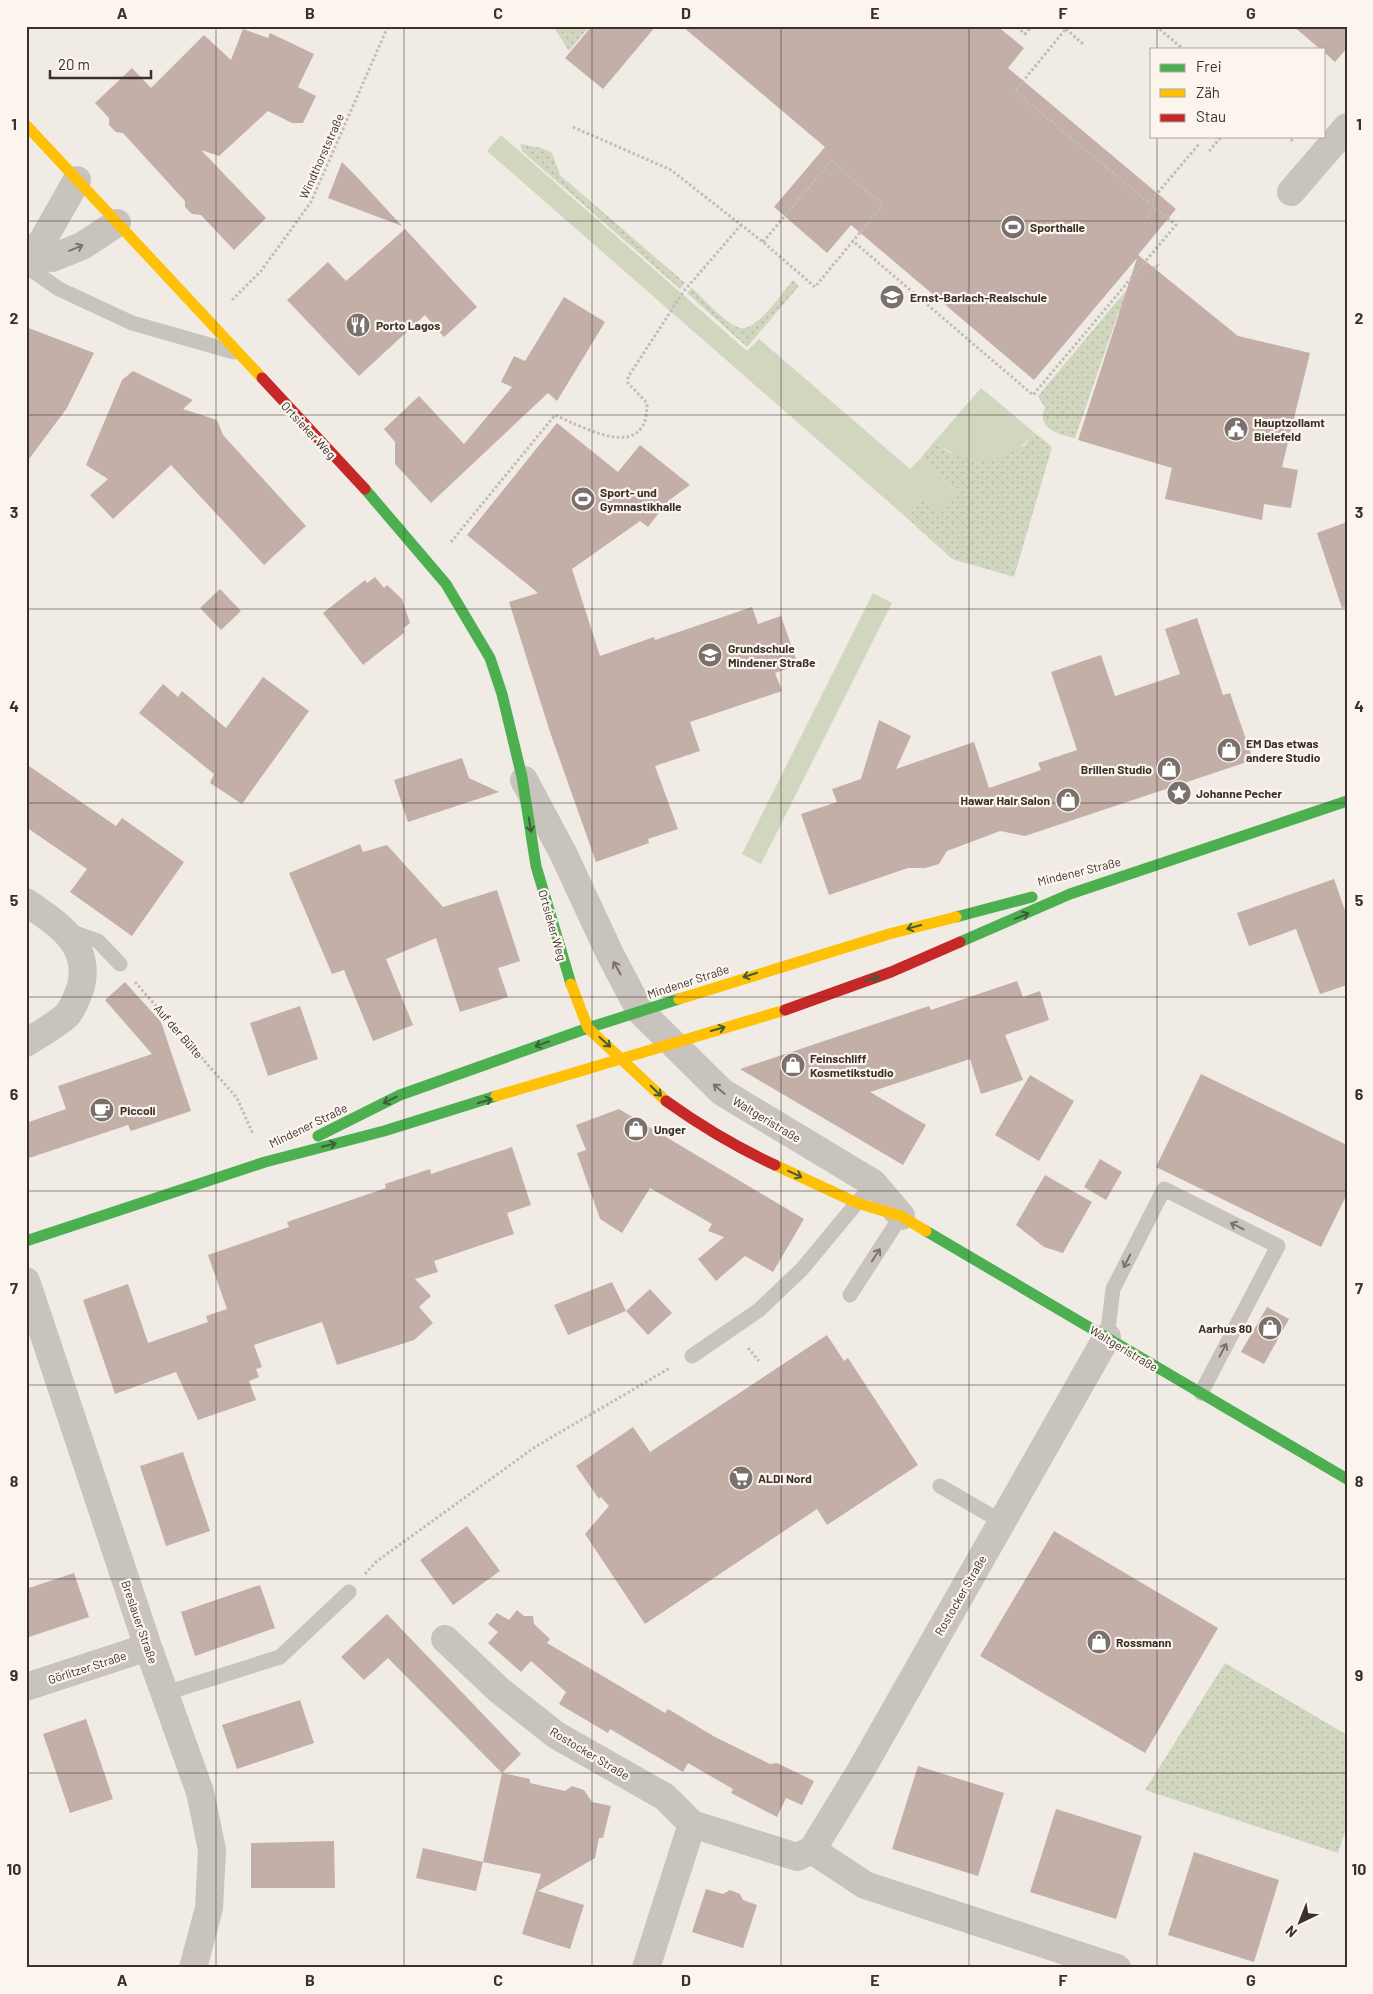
<svg xmlns="http://www.w3.org/2000/svg" width="1373" height="1994" viewBox="0 0 1373 1994" font-family="Barlow,sans-serif">
<style>
.green{fill:url(#green-dots)}
.pitch{fill:#d1d6bf}
.building{fill:#c3afa7}
.lines{fill:none;stroke-linecap:round;stroke-linejoin:round}
.path{stroke:#c2bbb6;stroke-width:3;stroke-dasharray:2.5 2.5;stroke-linecap:butt}
.lane{stroke:#c9c3be;stroke-width:15}
.street{stroke:#c9c3be;stroke-width:28}
.fast{stroke:#4caf50;stroke-width:11}
.slow{stroke:#ffc107;stroke-width:11}
.jam{stroke:#c62828;stroke-width:11}
.oneway{stroke:#7b726d}
.oneway2{stroke:#415c38}
.grid{fill:none;stroke:#3b302b;stroke-width:1;stroke-opacity:0.55}
.labels{text-anchor:middle;dominant-baseline:central;stroke-width:4.5;stroke-linejoin:round;paint-order:stroke}
.street-label{font-size:12px;fill:#3b302b;stroke:#fbf5ee}
.poi-label{font-size:12px;font-weight:bold;fill:#3b302b;stroke:#fbf5ee;text-anchor:start}
.neatline{fill:none;stroke:#3b302b;stroke-width:2}
.grid-label{font-size:16px;text-anchor:middle;font-weight:bold;fill:#3b302b}
</style>
<defs>
<pattern id="green-dots" width="8" height="8" patternUnits="userSpaceOnUse" patternTransform="scale(1.25)"><rect width="8" height="8" fill="#d1d6bf"/><path d="M2 2h.1M6 6h.1" fill="none" stroke="#b4b8a4" stroke-width="1.8" stroke-linecap="round"/></pattern>
</defs>
<rect width="100%" height="100%" fill="#f0ebe5"/>
<!-- green -->
<path class="green" d="M553 26H590L569 51Z
M520 144 542 148 552 153 560 175 685 283 680 289 522 151Z
M1161 263 1118 314 1075 438C1061 435 1035 428 1045 408L1038 396 1143 270Z
M793 280 799 286 747 347 687 293 692 288C703 298 726 324 740 328 756 332 783 292 793 280Z
M1035 433 1052 447 1014 577 952 559 907 518 922 500 959 493 920 459 934 442 950 453 1024 446Z
M1225 1663 1347 1735V1826L1338 1853 1145 1790Z"/>
<!-- pitch -->
<path class="pitch" d="M501 135 747 351 759 339 910 469 920 459 959 493 939 515 922 500 907 518 487 151Z
M981 388 1035 433C1006 467 969 467 934 442Z
M873 593 892 603 761 864 742 854Z"/>
<!-- building -->
<path class="building" d="M592 26H656L603 89 565 58Z
M682 26H997L1024 48 1008 68 1176 209 1138 255 1238 336 1310 353 1282 467 1298 470 1291 508 1264 504 1262 520 1165 499 1172 468 1078 440 1137 258 1034 380 851 225 827 253 774 207 825 147Z
M1293 26H1347V48L1335 62 1324 52V49H1320Z
M243 29 268 38 270 33 314 54 298 87 316 96 303 123H292L268 111 219 156 201 150 266 218 234 250 201 215 192 214 185 207V201L123 133 116 132 109 125V118L95 103 132 68 151 88 204 35 231 60Z
M342 162 356 176 402 226 328 198Z
M405 229 477 307 444 337 425 315 359 376 287 300 328 262 346 281Z
M564 297 605 322 557 401 548 393 431 503 395 464V442L384 429 419 396 464 444 512 387 501 382 514 356 525 361Z
M26 327 94 353 67 408 26 463Z
M133 371 193 400 183 409 217 420 223 435 306 526 264 565 171 465 113 519 90 495 108 479 86 465 122 380Z
M557 423 618 472 640 445 690 485 668 501 648 527 640 521 572 569 600 656 654 637 655 640 752 607 758 624 781 616 798 665 775 673 782 691 690 722 700 751 655 766 678 829 648 839 649 843 596 862 550 732 509 602 538 593 467 535Z
M1347 522V607L1342 608 1317 533Z
M375 577 384 588 387 585 402 599 410 623 403 629 405 632 363 665 323 613 365 580 367 583Z
M220 589 241 611 221 630 200 608Z
M1197 618 1223 695 1230 693 1253 760 1025 836 1000 831 947 851 939 864 925 868H908L829 895 801 814 837 802 832 789 861 779 879 720 911 736 896 769 974 742 989 788 1041 770 1038 763 1077 750 1051 672 1101 655 1115 696 1180 674 1165 629Z
M263 677 309 711 242 804 210 783 214 774 139 713 163 684 178 697 182 691 226 728Z
M462 758 469 778 499 792 408 822 394 780Z
M26 764 116 826 122 818 184 862 132 936 70 892 87 869 26 827Z
M360 844 363 852 387 845 443 907 497 890 520 961 498 968 508 997 460 1012 436 938 386 959 413 1025 373 1041 344 970 332 974 289 873Z
M1334 879 1347 916V985L1320 994 1296 929 1249 946 1237 913Z
M1017 981 1023 997 1040 991 1049 1020 1005 1035 1023 1080 981 1094 970 1059 870 1092 926 1125 903 1165 740 1069 929 1006 931 1010Z
M125 982 161 1022 191 1111 131 1131 128 1125 26 1159V1123L66 1109 58 1086 152 1054 105 1000Z
M300 1006 318 1059 268 1076 250 1023Z
M1201 1074 1347 1145V1194L1321 1247 1156 1167Z
M1030 1075 1074 1101 1039 1161 995 1135Z
M619 1109 804 1219 773 1272 745 1256 716 1281 698 1259 724 1237 708 1231 712 1224 650 1188 622 1233 600 1219 577 1153 586 1150 576 1125Z
M512 1147 531 1205 507 1213 514 1234 434 1261 438 1272 415 1279 431 1296 419 1307 433 1323 414 1340 337 1365 322 1322 254 1345 262 1367 256 1369 259 1377 249 1381 256 1400 198 1420 176 1372 115 1394 83 1300 128 1284 148 1343 208 1322 206 1316 227 1309 208 1255 289 1227 287 1222 386 1188 385 1184 430 1169 431 1174Z
M1100 1159 1122 1172 1106 1200 1084 1187Z
M1045 1175 1092 1202 1063 1253 1044 1247 1016 1225Z
M612 1282 626 1311 568 1335 554 1305Z
M650 1289 672 1313 648 1335 626 1311Z
M1267 1307 1289 1319 1264 1364 1241 1352Z
M827 1335 844 1361 848 1358 918 1465 827 1525 817 1509 645 1624 585 1534 609 1506 601 1497 599 1499 576 1466 633 1427 650 1452Z
M183 1452 210 1531 166 1546 140 1466Z
M467 1526 500 1571 453 1605 420 1560Z
M1054 1531 1218 1628 1145 1753 980 1656Z
M74 1573 89 1617 26 1638V1589Z
M260 1585 275 1628 195 1656 181 1612Z
M517 1610 524 1616H533L534 1624 550 1639 547 1643 665 1713 668 1709 715 1737 770 1764 777 1763 814 1781 802 1805 786 1798 777 1817 731 1793 733 1789 688 1763 683 1772 610 1729 608 1733 559 1704 566 1692 531 1661 521 1672 488 1643 498 1632 488 1624 497 1613 509 1620Z
M387 1614 521 1754 502 1773 388 1658 364 1680 341 1657Z
M300 1700 314 1743 237 1769 222 1725Z
M86 1719 113 1799 70 1813 43 1734Z
M918 1766 1004 1793 978 1876 892 1849Z
M502 1773 530 1779V1783L565 1791 572 1786 584 1790 592 1802 611 1806 603 1838H599L595 1858 538 1891 584 1905 570 1949 522 1934 541 1874 483 1862Z
M1056 1809 1142 1836 1116 1919 1030 1892Z
M334 1841 335 1888H251V1843Z
M423 1848 483 1862 476 1891 416 1878Z
M1194 1852 1279 1880 1254 1962 1168 1935Z
M706 1889 723 1894 730 1890 740 1894 743 1900 757 1905 743 1948 692 1932Z"/>
<g class="lines">
<!-- path -->
<path class="path" d="M1068 26 1015 91 1149 203
M1156 26 1183 49
M1017 27 1025 34 1032 26
M1066 29 1083 44
M573 127 671 170 763 242 815 287 853 241 1033 395 1176 225 1149 203 1199 144
M1287 136 1294 142
M1209 151 1222 136
M1144 222 1156 208
M763 242 831 161 883 205 853 241
M232 300 261 271 311 202 388 26
M451 542 555 415C585 428 648 464 647 403L628 383V377L684 291 741 225
M135 982 237 1098 253 1134
M748 1348 759 1361
M365 1574 377 1561 535 1447 670 1368"/>
<!-- lane -->
<path class="lane" d="M26 266 59 289 132 323 234 352
M67 930 98 941 120 964
M850 1295 901 1216
M1107 1337 1113 1289 1164 1189 1278 1246 1201 1393
M692 1356 759 1310 802 1269 861 1198
M940 1486 1002 1522
M166 1693 280 1657 349 1592"/>
<!-- street -->
<path class="street" d="M1291 192 1347 127
M30 255 43 240 77 180
M26 256 52 258 82 246 117 223
M524 780 563 853 610 954 640 1011 722 1092 873 1183 901 1216
M26 902C57 924 91 943 81 986 78 995 74 1006 68 1014 57 1025 39 1034 26 1043
M26 1281 148 1647 200 1792 212 1850 209 1908 193 1968
M445 1639 499 1690 556 1735 665 1797 692 1824
M26 1687 148 1647
M812 1850 865 1885 1117 1968
M646 1968 692 1824 797 1857 812 1850 861 1770 1107 1337"/>
<!-- fast -->
<path class="fast" d="M365 489 446 584 490 658 502 694 522 777 536 866 571 984
M956 917 1032 897
M960 942 1070 894 1347 801
M318 1136 400 1095 588 1028 679 999
M926 1231 1347 1479
M26 1241 265 1162 384 1131 496 1096"/>
<!-- slow -->
<path class="slow" d="M26 125 262 378
M571 984 588 1028 666 1101
M679 999 889 934 956 917
M496 1096 785 1010
M775 1165 857 1203 901 1216 926 1231"/>
<!-- jam -->
<path class="jam" d="M262 378 365 489
M785 1010 891 972 960 942
M666 1101C701 1126 736 1147 775 1165"/>
</g>
<!-- one-way arrows -->
<defs><path id="oneway-shaft" d="M-6 0H5M1.5-3L5.5 0L1.5 3" fill="none" stroke-width="1.6" stroke-linecap="round" stroke-linejoin="round" transform="scale(1.25)"/></defs>
<g class="oneway">
<use href="#oneway-shaft" transform="translate(76 248) rotate(-23)"/>
<use href="#oneway-shaft" transform="translate(617 968) rotate(-119)"/>
<use href="#oneway-shaft" transform="translate(719 1089) rotate(-139)"/>
<use href="#oneway-shaft" transform="translate(1237 1226) rotate(-153)"/>
<use href="#oneway-shaft" transform="translate(876 1255) rotate(-57)"/>
<use href="#oneway-shaft" transform="translate(1127 1261) rotate(117)"/>
<use href="#oneway-shaft" transform="translate(1223 1350) rotate(-62)"/>
</g>
<g class="oneway2">
<use href="#oneway-shaft" transform="translate(530 825) rotate(81)"/>
<use href="#oneway-shaft" transform="translate(1022 916) rotate(-23)"/>
<use href="#oneway-shaft" transform="translate(914 927) rotate(165)"/>
<use href="#oneway-shaft" transform="translate(750 975) rotate(162)"/>
<use href="#oneway-shaft" transform="translate(872 979) rotate(-19)"/>
<use href="#oneway-shaft" transform="translate(718 1029) rotate(-16)"/>
<use href="#oneway-shaft" transform="translate(605 1042) rotate(42)"/>
<use href="#oneway-shaft" transform="translate(542 1044) rotate(160)"/>
<use href="#oneway-shaft" transform="translate(656 1091) rotate(44)"/>
<use href="#oneway-shaft" transform="translate(390 1100) rotate(153)"/>
<use href="#oneway-shaft" transform="translate(485 1101) rotate(-17)"/>
<use href="#oneway-shaft" transform="translate(329 1145) rotate(-14)"/>
<use href="#oneway-shaft" transform="translate(795 1174) rotate(25)"/>
</g>
<!-- grid -->
<path class="grid" d="M216 26V1968M404 26V1968M592 26V1968M781 26V1968M969 26V1968M1157 26V49M1157 136V1968M26 221H1347M26 415H1347M26 609H1347M26 803H1347M26 997H1347M26 1191H1347M26 1385H1347M26 1579H1347M26 1773H1347"/>
<!-- icons -->
<defs>
<symbol id="stadium-disc" viewBox="-11 -11 22 22"><circle r="9.5" fill="#7a716c" stroke="#fbf5ee"/><path d="M0-5a6.5 5 0 1 0 0 10a6.5 5 0 1 0 0-10ZM-3.5-1.8h7v3.6h-7Z" fill="#fff"/></symbol>
<symbol id="school-disc" viewBox="-11 -11 22 22"><circle r="9.5" fill="#7a716c" stroke="#fbf5ee"/><path d="M0-5L7-2L0 1L-7-2ZM-4 1L0 2.5L4 1V4Q0 6-4 4Z" fill="#fff"/></symbol>
<symbol id="restaurant-disc" viewBox="-11 -11 22 22"><circle r="9.5" fill="#7a716c" stroke="#fbf5ee"/><path d="M-5-6h1v4h1v-4h1v4h1v-4h1v5L-1.5 .5V6h-2V.5L-5-1ZM5-6V6H3V1.5H1.5Q1.5-4 5-6Z" fill="#fff"/></symbol>
<symbol id="civic-disc" viewBox="-11 -11 22 22"><circle r="9.5" fill="#7a716c" stroke="#fbf5ee"/><path d="M-.6-6.5H3V-4.5H.6V-3L4-1V1h2V6H-6V1h2V-1L-.6-3ZM-1.2 2.5V6h2.4V2.5Z" fill="#fff"/></symbol>
<symbol id="shop-disc" viewBox="-11 -11 22 22"><circle r="9.5" fill="#7a716c" stroke="#fbf5ee"/><path d="M-5-2.5h2.3a2.7 3.5 0 0 1 5.4 0H5L5.5 6h-11ZM-1.5-2.5h3a1.5 2.3 0 0 0-3 0Z" fill="#fff"/></symbol>
<symbol id="sight-disc" viewBox="-11 -11 22 22"><circle r="9.5" fill="#7a716c" stroke="#fbf5ee"/><path d="M0-6L1.8-2.2L6-1.7L2.9 1.2L3.7 5.4L0 3.3L-3.7 5.4L-2.9 1.2L-6-1.7L-1.8-2.2Z" fill="#fff"/></symbol>
<symbol id="cafe-disc" viewBox="-11 -11 22 22"><circle r="9.5" fill="#7a716c" stroke="#fbf5ee"/><path d="M-5.5-4.5H6V0H3Q3 3.5 0 3.5H-2.5Q-5.5 3.5-5.5 0ZM3-3.2v2h1.7v-2ZM-6 4.5H4V6H-6Z" fill="#fff"/></symbol>
<symbol id="supermarket-disc" viewBox="-11 -11 22 22"><circle r="9.5" fill="#7a716c" stroke="#fbf5ee"/><path d="M-6-5.5h2.5l.6 2H6L4.5 2H-2.5L-4.4-4H-6ZM-1.5 3.2a1.3 1.3 0 1 0 .1 0ZM3 3.2a1.3 1.3 0 1 0 .1 0Z" fill="#fff"/></symbol>
</defs>
<g fill-rule="evenodd">
<use href="#stadium-disc" x="999" y="213" width="28" height="28"/>
<use href="#school-disc" x="878" y="283" width="28" height="28"/>
<use href="#restaurant-disc" x="344" y="311" width="28" height="28"/>
<use href="#civic-disc" x="1222" y="415" width="28" height="28"/>
<use href="#stadium-disc" x="569" y="485" width="28" height="28"/>
<use href="#school-disc" x="696" y="641" width="28" height="28"/>
<use href="#shop-disc" x="1215" y="736" width="28" height="28"/>
<use href="#shop-disc" x="1155" y="755" width="28" height="28"/>
<use href="#sight-disc" x="1165" y="779" width="28" height="28"/>
<use href="#shop-disc" x="1054" y="786" width="28" height="28"/>
<use href="#shop-disc" x="779" y="1051" width="28" height="28"/>
<use href="#cafe-disc" x="88" y="1096" width="28" height="28"/>
<use href="#shop-disc" x="622" y="1115" width="28" height="28"/>
<use href="#shop-disc" x="1256" y="1314" width="28" height="28"/>
<use href="#supermarket-disc" x="727" y="1464" width="28" height="28"/>
<use href="#shop-disc" x="1085" y="1628" width="28" height="28"/>
</g>
<g class="labels">
<!-- street labels -->
<g class="street-label">
<text transform="translate(321 156) rotate(-66)">Windthorststraße</text>
<text transform="translate(309 430) rotate(47)">Ortsieker Weg</text>
<text transform="translate(1079 871) rotate(-14)">Mindener Straße</text>
<text transform="translate(553 925) rotate(74)">Ortsieker Weg</text>
<text transform="translate(688 981) rotate(-18)">Mindener Straße</text>
<text transform="translate(179 1031) rotate(49)">Auf der Bülte</text>
<text transform="translate(767 1119) rotate(31)">Waltgeristraße</text>
<text transform="translate(308 1125) rotate(-26)">Mindener Straße</text>
<text transform="translate(1124 1348) rotate(31)">Waltgeristraße</text>
<text transform="translate(960 1595) rotate(-60)">Rostocker Straße</text>
<text transform="translate(140 1622) rotate(71)">Breslauer Straße</text>
<text transform="translate(87 1667) rotate(-18)">Görlitzer Straße</text>
<text transform="translate(590 1753) rotate(31)">Rostocker Straße</text>
</g>
<!-- poi labels -->
<g class="poi-label">
<text x="1030" y="227">Sporthalle</text>
<text x="910" y="297">Ernst-Barlach-Realschule</text>
<text x="376" y="325">Porto Lagos</text>
<text x="1254" y="422">Hauptzollamt<tspan x="1254" dy="14">Bielefeld</tspan></text>
<text x="600" y="492">Sport- und<tspan x="600" dy="14">Gymnastikhalle</tspan></text>
<text x="728" y="648">Grundschule<tspan x="728" dy="14">Mindener Straße</tspan></text>
<text x="1246" y="743">EM Das etwas<tspan x="1246" dy="14">andere Studio</tspan></text>
<text x="1152" y="769" text-anchor="end">Brillen Studio</text>
<text x="1196" y="793">Johanne Pecher</text>
<text x="1050" y="800" text-anchor="end">Hawar Hair Salon</text>
<text x="810" y="1058">Feinschliff<tspan x="810" dy="14">Kosmetikstudio</tspan></text>
<text x="120" y="1110">Piccoli</text>
<text x="654" y="1129">Unger</text>
<text x="1252" y="1328" text-anchor="end">Aarhus 80</text>
<text x="758" y="1478">ALDI Nord</text>
<text x="1116" y="1642">Rossmann</text>
</g>
</g>
<!-- border -->
<rect width="1373" height="1994" fill="none" stroke="#fbf5ee" stroke-width="55"/>
<!-- legend -->
<rect x="1150" y="48" width="175" height="90" fill="#fbf5ee" stroke="#aea6a0"/>
<rect x="1160" y="64" width="25" height="8" fill="#4caf50" stroke="#aea6a0"/>
<text x="1196" y="72" font-size="15" fill="#3b302b">Frei</text>
<rect x="1160" y="89" width="25" height="8" fill="#ffc107" stroke="#aea6a0"/>
<text x="1196" y="98" font-size="15" fill="#3b302b">Zäh</text>
<rect x="1160" y="114" width="25" height="8" fill="#c62828" stroke="#aea6a0"/>
<text x="1196" y="122" font-size="15" fill="#3b302b">Stau</text>
<!-- north arrow -->
<g transform="translate(1300 1922) rotate(223)" stroke="#fbf5ee" stroke-width="4" paint-order="stroke">
<path d="M0-4L9 19L0 12L-9 19Z" fill="#3b302b"/>
<text y="-8" font-size="14" font-weight="bold" text-anchor="middle" fill="#3b302b">N</text>
</g>
<!-- scale -->
<path d="M50 70v8h101v-8" fill="none" stroke="#3b302b" stroke-width="2.5"/>
<text x="58" y="70" font-size="15" fill="#3b302b" stroke="#fbf5ee" stroke-width="4" paint-order="stroke">20 m</text>
<rect x="28" y="28" width="1318" height="1938" class="neatline"/>
<g class="grid-label">
<text x="122" y="19">A</text>
<text x="310" y="19">B</text>
<text x="498" y="19">C</text>
<text x="686" y="19">D</text>
<text x="875" y="19">E</text>
<text x="1063" y="19">F</text>
<text x="1251" y="19">G</text>
<text x="14" y="130">1</text>
<text x="1359" y="130">1</text>
<text x="14" y="324">2</text>
<text x="1359" y="324">2</text>
<text x="14" y="518">3</text>
<text x="1359" y="518">3</text>
<text x="14" y="712">4</text>
<text x="1359" y="712">4</text>
<text x="14" y="906">5</text>
<text x="1359" y="906">5</text>
<text x="14" y="1100">6</text>
<text x="1359" y="1100">6</text>
<text x="14" y="1294">7</text>
<text x="1359" y="1294">7</text>
<text x="14" y="1487">8</text>
<text x="1359" y="1487">8</text>
<text x="14" y="1681">9</text>
<text x="1359" y="1681">9</text>
<text x="14" y="1875">10</text>
<text x="1359" y="1875">10</text>
<text x="122" y="1986">A</text>
<text x="310" y="1986">B</text>
<text x="498" y="1986">C</text>
<text x="686" y="1986">D</text>
<text x="875" y="1986">E</text>
<text x="1063" y="1986">F</text>
<text x="1251" y="1986">G</text>
</g>
</svg>
